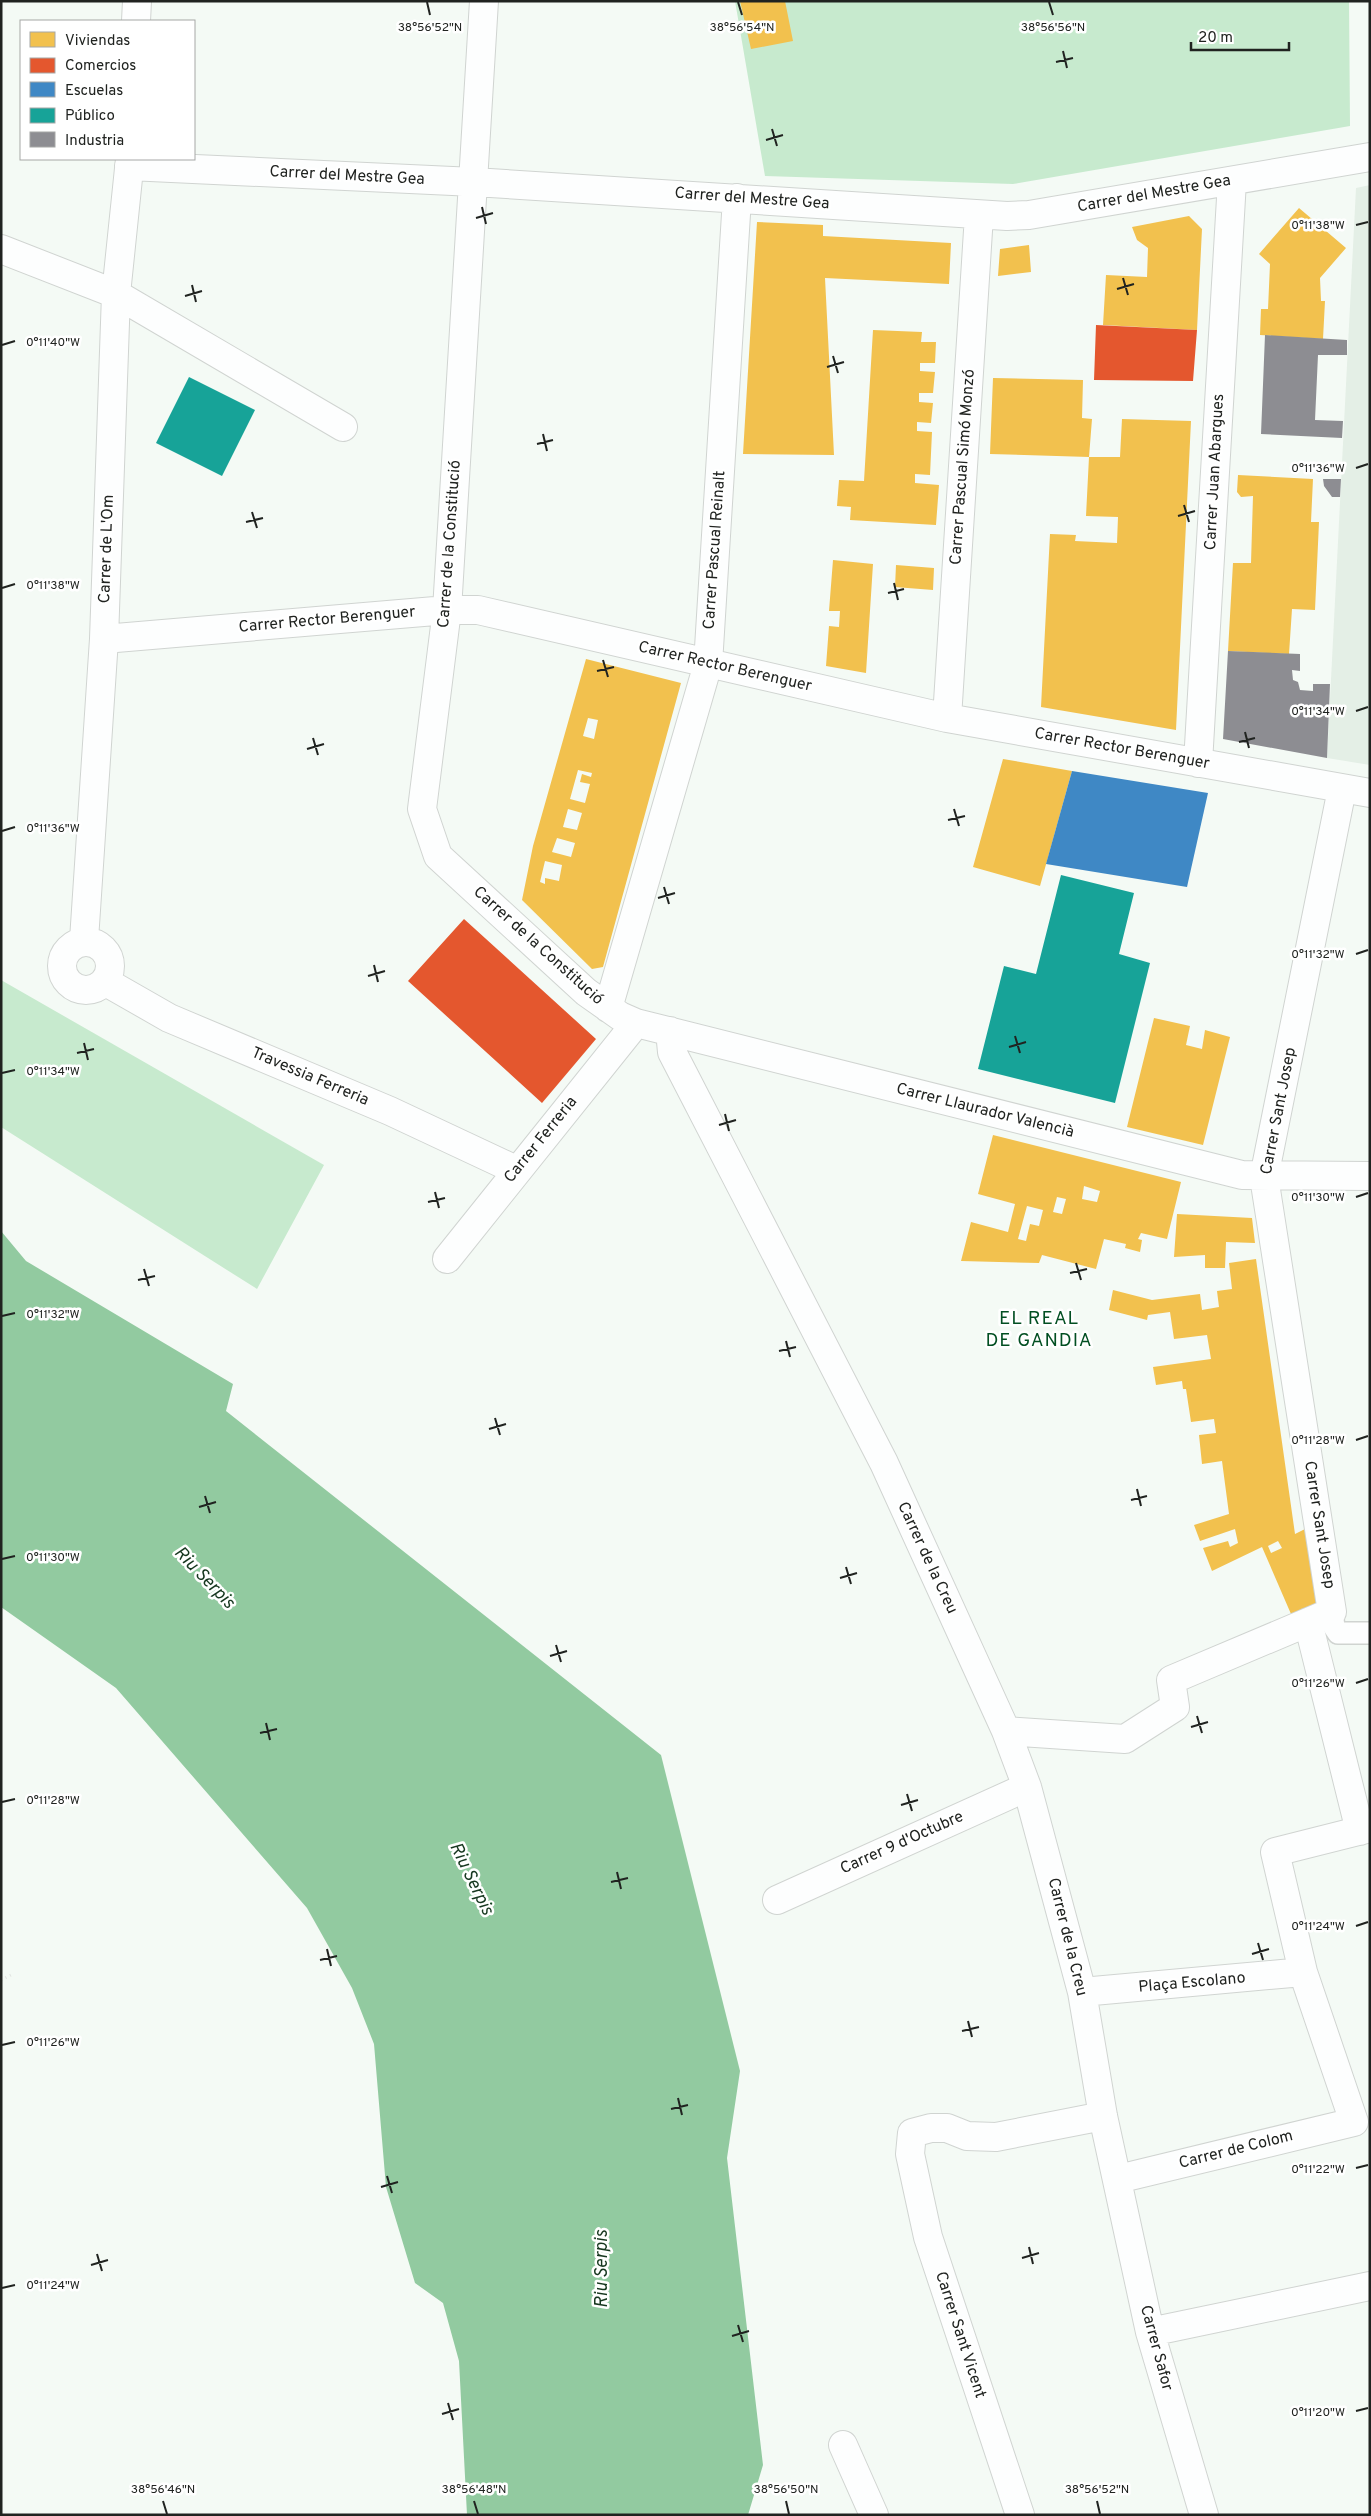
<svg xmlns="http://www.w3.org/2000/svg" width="1371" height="2516" viewBox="0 0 1371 2516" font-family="Overpass,sans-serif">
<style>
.built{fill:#e4efe6}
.green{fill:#c7eace}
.water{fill:#92caa0}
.homes{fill:#f2c14e;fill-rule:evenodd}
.shops{fill:#e4572e}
.schools{fill:#3f88c5}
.public{fill:#17a398}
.industry{fill:#8d8d92}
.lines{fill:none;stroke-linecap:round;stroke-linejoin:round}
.pedestrian-casing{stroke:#d0d4d1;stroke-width:24}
.minor-casing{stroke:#d0d4d1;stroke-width:30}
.path{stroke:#e1e3e1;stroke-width:3;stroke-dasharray:1 4;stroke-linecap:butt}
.pedestrian{stroke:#fdfefe;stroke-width:21}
.minor{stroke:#fdfefe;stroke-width:28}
.ticks{fill:none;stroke:#202320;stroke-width:2}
.labels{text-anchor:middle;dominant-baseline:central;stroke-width:5;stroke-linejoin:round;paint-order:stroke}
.street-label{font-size:16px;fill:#202320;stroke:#fff}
.water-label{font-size:18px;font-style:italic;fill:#16371f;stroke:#fff}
.quarter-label{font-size:19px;letter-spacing:1px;fill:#024f22;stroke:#fff}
.ticks-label{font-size:12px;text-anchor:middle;fill:#202320;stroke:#fff;stroke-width:5;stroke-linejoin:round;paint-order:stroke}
</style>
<rect width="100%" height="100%" fill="#f4faf5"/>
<!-- built -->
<path class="built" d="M1370 185V765L1327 758 1356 188Z"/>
<!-- green -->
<path class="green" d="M735 1H1349L1350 126 1013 184 765 176Z
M1 980 324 1165 257 1289 1 1127Z"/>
<!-- water -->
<path class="water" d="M1 1231 26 1261 233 1384 226 1411 661 1755 740 2071 727 2158 763 2465 748 2515H467L459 2361 443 2303 415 2283 386 2187 374 2044 352 1988 307 1908 116 1688 1 1607Z"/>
<!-- homes -->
<path class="homes" d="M740 1H785L793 41 751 49Z
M1299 208 1346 248 1320 278 1321 301H1325L1323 339 1260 335 1261 309H1268L1270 264 1259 254Z
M1189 216 1202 229 1197 330 1103 325 1106 275 1147 277 1148 248 1137 240 1132 227Z
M757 222 823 225V236L951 243 949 284 825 278 834 455 743 454Z
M1029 245 1031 272 998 276 1000 249Z
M873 330 922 332 921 342H936L935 363H920V371L935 372 933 393H919V402L933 403 931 423 917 422V431L932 432 930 475 915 474V483L939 485 936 525 850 520 851 507 837 506 839 480 864 481Z
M993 378 1083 380 1082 418 1092 419 1089 457H1120L1122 419 1191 421 1176 730 1041 707 1050 534 1076 535 1075 541 1117 543 1118 517 1086 516 1089 457 990 454Z
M1238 475 1313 479 1311 522H1319L1315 610 1292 609 1289 654 1228 651 1233 563H1251L1253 496 1241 497 1237 492Z
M833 560 873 564 866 673 826 666 829 626 839 627 840 611H829Z
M896 565 934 568 933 590 895 587Z
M586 659 681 683 603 967 592 969 522 900 533 846ZM588 718 598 720 594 739 583 736ZM578 770 592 773 591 777 582 774 580 782 590 784 585 803 570 799ZM568 809 582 813 577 830 563 827ZM557 838 575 843 571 857 552 852ZM545 861 562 865 559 881 545 878V884L540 882Z
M1003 759 1072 771 1040 886 973 867Z
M1154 1018 1190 1026 1186 1045 1202 1049 1205 1030 1230 1037 1203 1145 1127 1127Z
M993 1135 1181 1182 1167 1239 1141 1233 1138 1239 1142 1240 1140 1252 1125 1248 1126 1244 1104 1239 1096 1269 1042 1255 1039 1263 961 1261 971 1222 1008 1232 1015 1204 978 1194ZM1084 1186 1100 1191 1097 1202 1082 1199ZM1057 1197 1066 1199 1062 1214 1053 1212ZM1027 1206 1043 1210 1039 1226 1030 1224 1026 1241 1018 1239Z
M1177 1214 1252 1218 1255 1243 1226 1242 1225 1268H1205V1255L1174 1257Z
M1256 1259 1295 1534 1307 1528 1321 1601 1291 1614 1262 1547 1212 1571 1203 1548 1228 1541 1230 1547 1238 1543 1235 1529 1200 1541 1194 1525 1229 1514 1222 1461 1202 1464 1199 1435 1216 1433 1214 1419 1191 1422 1186 1389H1183L1182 1381 1156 1385 1153 1367 1211 1359 1207 1335 1174 1339 1170 1312 1148 1315 1147 1320 1109 1310 1113 1290 1152 1300 1200 1294 1202 1310 1219 1307 1217 1291 1232 1289 1229 1263ZM1278 1541 1282 1548 1271 1553 1268 1546Z"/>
<!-- shops -->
<path class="shops" d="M1096 325 1197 330 1193 381 1094 380Z
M464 919 596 1039 542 1103 408 981Z"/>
<!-- schools -->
<path class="schools" d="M1072 771 1208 793 1187 887 1046 864Z"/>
<!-- public -->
<path class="public" d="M189 377 255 410 222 476 156 443Z
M1061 875 1134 893 1119 954 1150 963 1115 1103 978 1069 1004 966 1036 974Z"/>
<!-- industry -->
<path class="industry" d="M1265 335 1347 340V355H1318L1315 420 1343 421 1342 438 1261 434Z
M1323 479H1341L1340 497H1332L1324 486Z
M1228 651 1300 654V671L1292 670 1293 680 1298 682 1300 690 1313 691V684H1330L1327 758 1223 739Z"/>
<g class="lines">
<defs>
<path id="pedestrian" d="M1332 1612 1334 1627 1338 1633H1370"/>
<path id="minor" d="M484 1 447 610 422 809 438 856 586 992 620 1016 636 1023 1242 1175 1370 1176
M136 21 137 1
M129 166 474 182 1007 216 1029 215 1370 157
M1 249 116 294 343 427
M104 639 447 610H478L947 718 1370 793
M947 718 979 215
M1198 763 1232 181
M84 940 104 639 116 294 130 159
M62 966a24 24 0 1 1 48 0a24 24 0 1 1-48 0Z
M106 982 169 1018 390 1111 516 1170
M608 1008 708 664 737 198
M670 1031 672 1052 884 1463 1006 1731 1027 1787 1082 1992 1103 2116 1150 2332 1204 2515
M447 1259 636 1023
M1308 1622 1360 1831
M1006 1731 1125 1739 1175 1707 1171 1680 1332 1612 1264 1177 1342 789
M777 1900 1027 1787
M1082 1992 1303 1972
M1118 2179 1354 2122 1303 1972 1275 1852 1370 1828
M1150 2332 1370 2286
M843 2445 874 2515
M1020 2515 928 2237 910 2154 912 2133 931 2128H947L967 2136 996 2137 1103 2116"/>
</defs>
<!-- pedestrian casing -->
<use href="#pedestrian" class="pedestrian-casing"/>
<!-- minor casing -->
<use href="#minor" class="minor-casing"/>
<!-- path -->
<path class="path" d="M1 1980 11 1975"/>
<!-- pedestrian -->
<use href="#pedestrian" class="pedestrian"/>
<!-- minor -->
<use href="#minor" class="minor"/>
</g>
<!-- ticks -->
<path class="ticks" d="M427 2 430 15M738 2 742 15M1049 2 1053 15M1063 51 1067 68M1056 62 1073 58M772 129 777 146M766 140 783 135M482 207 486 224M476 218 493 213M1356 225 1368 222M1123 278 1128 295M192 285 196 302M1117 289 1134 284M185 296 202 291M2 345 15 341M833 356 838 373M827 367 844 362M543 434 547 451M537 444 553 440M1356 468 1368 464M1184 505 1189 522M252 512 257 528M1178 516 1195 511M246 522 263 518M894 583 898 600M2 588 15 584M888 593 904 589M603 660 608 677M597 671 614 667M1356 711 1368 707M1245 732 1249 748M313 738 318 755M1239 742 1255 738M307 749 324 744M954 809 959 826M948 820 965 816M2 831 15 827M664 887 669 904M658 898 675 893M1356 954 1368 950M374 965 378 982M368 976 385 971M1015 1036 1020 1053M84 1043 88 1060M1009 1047 1026 1042M77 1053 94 1049M2 1073 15 1070M725 1114 729 1131M719 1125 736 1120M435 1192 439 1208M1356 1197 1368 1193M428 1202 445 1198M1076 1263 1081 1280M144 1269 149 1286M1070 1273 1087 1269M138 1280 155 1276M2 1316 15 1313M786 1341 790 1357M779 1351 796 1347M495 1418 500 1435M489 1429 506 1424M1356 1440 1368 1436M1137 1489 1141 1506M205 1496 210 1513M1131 1500 1147 1496M199 1507 216 1502M2 1559 15 1556M846 1567 851 1584M840 1578 857 1573M556 1645 561 1662M550 1656 567 1651M1356 1683 1368 1679M1197 1716 1202 1733M266 1723 270 1740M1191 1727 1208 1722M260 1733 277 1729M907 1794 912 1811M2 1802 15 1799M901 1805 918 1800M617 1872 621 1889M611 1882 628 1878M1356 1926 1368 1922M1258 1943 1263 1960M327 1949 331 1966M1252 1954 1269 1949M320 1960 337 1956M968 2021 972 2037M962 2031 979 2027M2 2045 15 2042M678 2098 682 2115M671 2109 688 2105M1356 2168 1368 2165M387 2176 392 2193M381 2187 398 2182M1029 2247 1033 2264M97 2254 102 2271M1022 2258 1039 2253M91 2265 108 2260M2 2288 15 2285M738 2325 743 2342M732 2336 749 2331M448 2403 453 2420M1356 2411 1368 2408M442 2414 459 2409M163 2501 167 2514M474 2501 478 2514M786 2501 789 2514M1097 2501 1100 2514"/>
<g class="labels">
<!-- street labels -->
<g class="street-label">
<text transform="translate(347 176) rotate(3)">Carrer del Mestre Gea</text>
<text transform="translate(1154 194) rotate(-10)">Carrer del Mestre Gea</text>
<text transform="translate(752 199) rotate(4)">Carrer del Mestre Gea</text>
<text transform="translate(963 467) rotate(-86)">Carrer Pascual Simó Monzó</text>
<text transform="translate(1215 472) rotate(-87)">Carrer Juan Abargues</text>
<text transform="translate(450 544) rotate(-86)">Carrer de la Constitució</text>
<text transform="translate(107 549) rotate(-88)">Carrer de L'Om</text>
<text transform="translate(715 550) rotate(-86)">Carrer Pascual Reinalt</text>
<text transform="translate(327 620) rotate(-5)">Carrer Rector Berenguer</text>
<text transform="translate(725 667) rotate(13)">Carrer Rector Berenguer</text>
<text transform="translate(1122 749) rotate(10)">Carrer Rector Berenguer</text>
<text transform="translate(538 946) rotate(42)">Carrer de la Constitució</text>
<text transform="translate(310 1077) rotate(23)">Travessia Ferreria</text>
<text transform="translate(985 1111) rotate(14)">Carrer Llaurador Valencià</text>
<text transform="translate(1279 1111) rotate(-79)">Carrer Sant Josep</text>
<text transform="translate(541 1140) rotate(-51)">Carrer Ferreria</text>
<text transform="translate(1319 1525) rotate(81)">Carrer Sant Josep</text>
<text transform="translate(927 1558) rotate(65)">Carrer de la Creu</text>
<text transform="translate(902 1843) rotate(-24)">Carrer 9 d'Octubre</text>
<text transform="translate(1067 1937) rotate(76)">Carrer de la Creu</text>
<text transform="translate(1192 1983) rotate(-5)">Plaça Escolano</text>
<text transform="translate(1236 2150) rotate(-14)">Carrer de Colom</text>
<text transform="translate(960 2335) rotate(72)">Carrer Sant Vicent</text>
<text transform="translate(1156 2348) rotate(75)">Carrer Safor</text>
</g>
<!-- water labels -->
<g class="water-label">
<text transform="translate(204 1578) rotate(46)">Riu Serpis</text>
<text transform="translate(471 1879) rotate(64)">Riu Serpis</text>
<text transform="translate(602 2269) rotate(-90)">Riu Serpis</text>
</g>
<!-- quarter labels -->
<g class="quarter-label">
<text x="1039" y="1319">EL REAL<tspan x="1039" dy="22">DE GANDIA</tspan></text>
</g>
</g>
<g class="ticks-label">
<text x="430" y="31">38°56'52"N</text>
<text x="742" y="31">38°56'54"N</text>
<text x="1053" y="31">38°56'56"N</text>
<text x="1318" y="229">0°11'38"W</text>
<text x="53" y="346">0°11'40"W</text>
<text x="1318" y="472">0°11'36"W</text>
<text x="53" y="589">0°11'38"W</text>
<text x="1318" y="715">0°11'34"W</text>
<text x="53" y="832">0°11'36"W</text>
<text x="1318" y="958">0°11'32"W</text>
<text x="53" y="1075">0°11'34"W</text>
<text x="1318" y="1201">0°11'30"W</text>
<text x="53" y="1318">0°11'32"W</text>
<text x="1318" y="1444">0°11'28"W</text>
<text x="53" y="1561">0°11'30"W</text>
<text x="1318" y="1687">0°11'26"W</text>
<text x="53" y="1804">0°11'28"W</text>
<text x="1318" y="1930">0°11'24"W</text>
<text x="53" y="2046">0°11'26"W</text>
<text x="1318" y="2173">0°11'22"W</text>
<text x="53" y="2289">0°11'24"W</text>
<text x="1318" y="2416">0°11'20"W</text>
<text x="163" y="2493">38°56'46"N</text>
<text x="474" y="2493">38°56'48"N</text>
<text x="786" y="2493">38°56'50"N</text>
<text x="1097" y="2493">38°56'52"N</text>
</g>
<!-- border -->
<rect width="1371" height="2516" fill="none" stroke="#202320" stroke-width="5"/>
<!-- legend -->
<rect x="20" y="20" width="175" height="140" fill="#ffffff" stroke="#a6a7a6"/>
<rect x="30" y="32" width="25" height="15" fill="#f2c14e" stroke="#a6a7a6"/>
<text x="65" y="45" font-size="15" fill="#202320">Viviendas</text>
<rect x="30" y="58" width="25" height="15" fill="#e4572e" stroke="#a6a7a6"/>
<text x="65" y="70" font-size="15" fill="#202320">Comercios</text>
<rect x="30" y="82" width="25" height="15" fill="#3f88c5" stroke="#a6a7a6"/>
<text x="65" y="95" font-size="15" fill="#202320">Escuelas</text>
<rect x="30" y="108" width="25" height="15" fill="#17a398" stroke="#a6a7a6"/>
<text x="65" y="120" font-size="15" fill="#202320">Público</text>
<rect x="30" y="132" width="25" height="15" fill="#8d8d92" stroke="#a6a7a6"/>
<text x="65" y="145" font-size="15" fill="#202320">Industria</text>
<!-- scale -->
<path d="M1191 42v8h98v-8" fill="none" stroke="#202320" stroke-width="2.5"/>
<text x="1198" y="42" font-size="15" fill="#202320" stroke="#ffffff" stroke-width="4" paint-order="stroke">20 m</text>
</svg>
